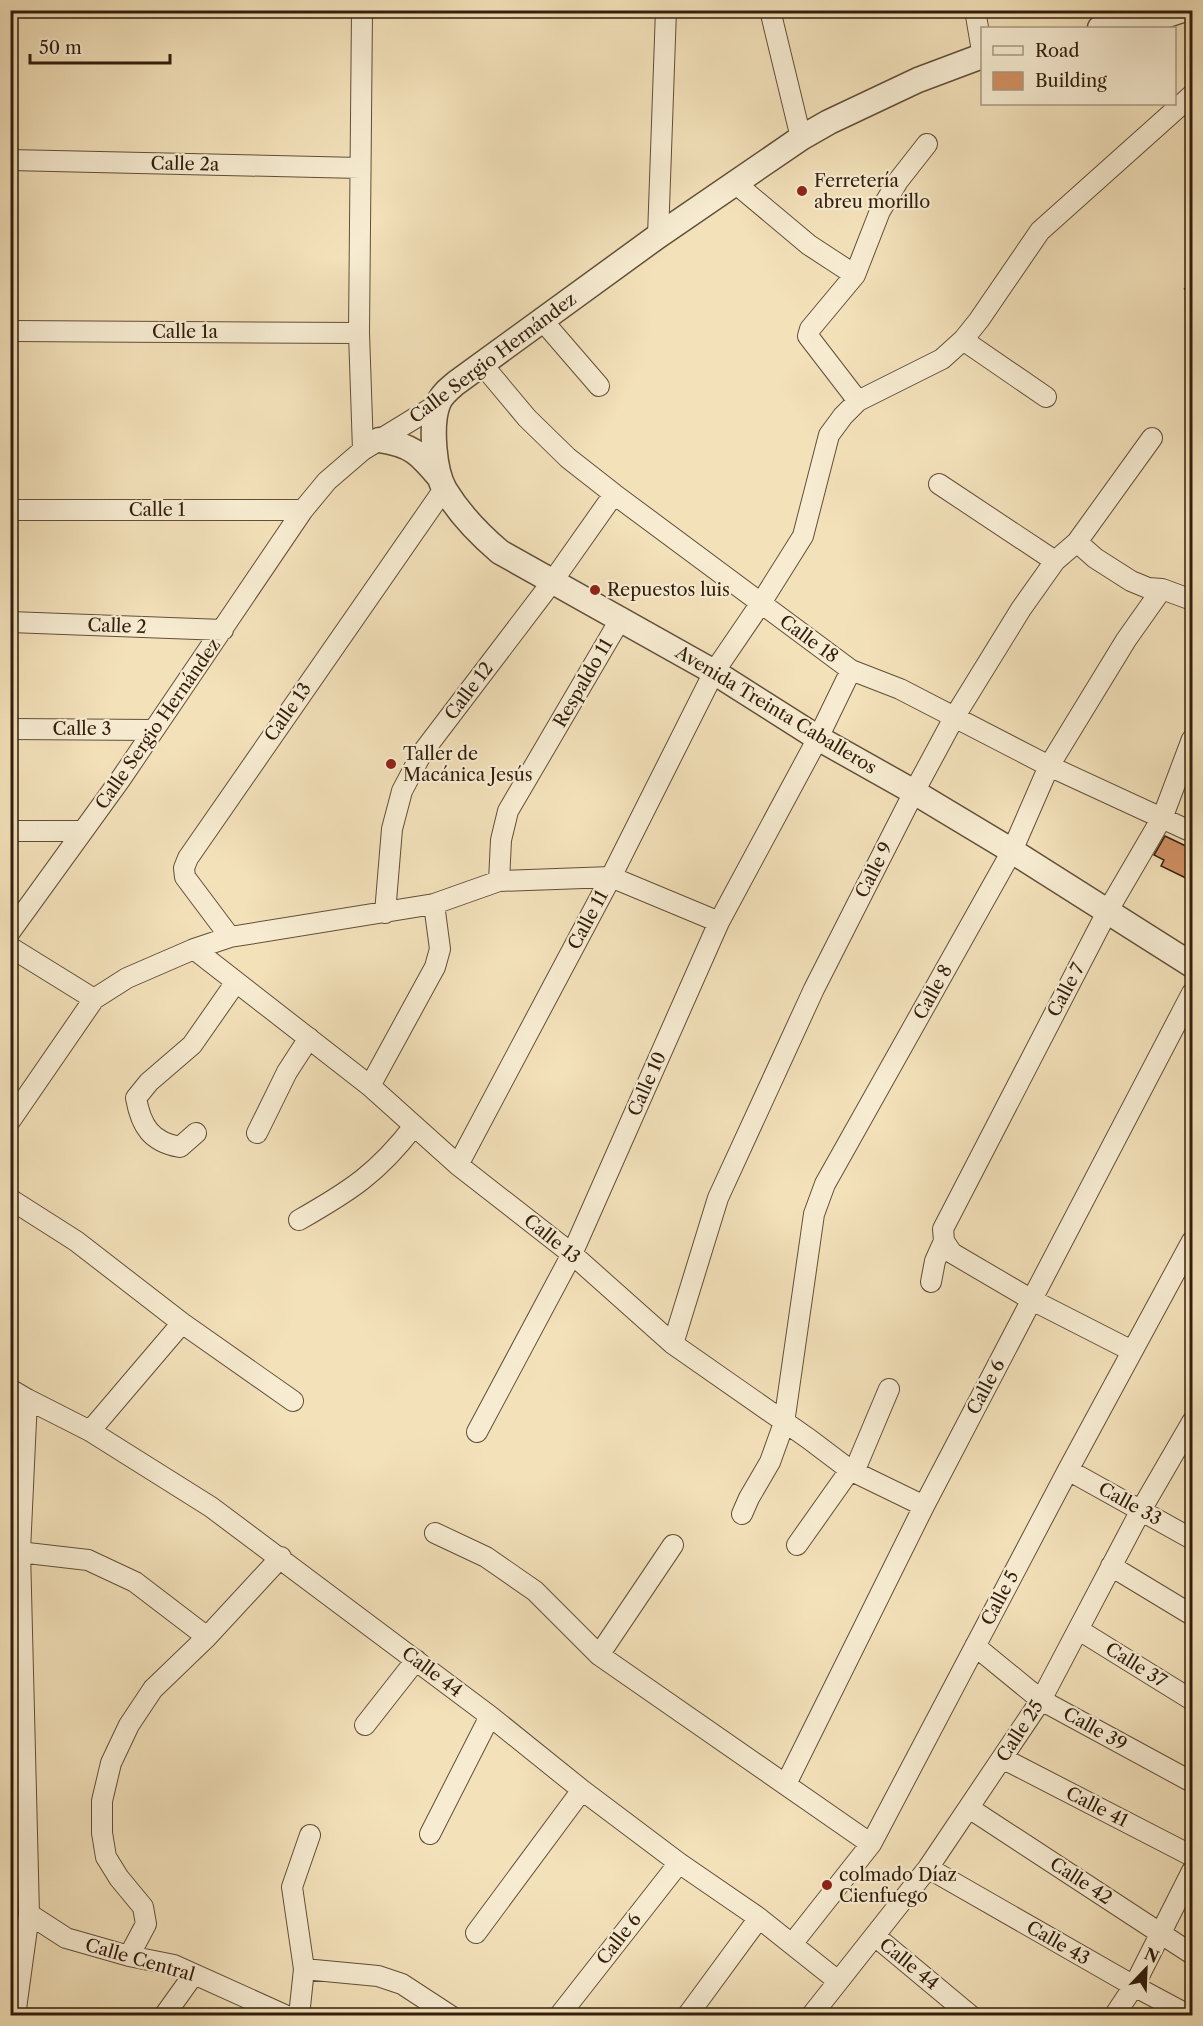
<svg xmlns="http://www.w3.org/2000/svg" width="1203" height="2026" viewBox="0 0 1203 2026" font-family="'Libre Caslon Text',serif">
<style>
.building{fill:#d39163;stroke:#321e0d;stroke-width:1.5}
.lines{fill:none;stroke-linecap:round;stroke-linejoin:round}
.minor-casing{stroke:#624f38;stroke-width:22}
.tertiary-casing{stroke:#624f38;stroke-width:27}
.path{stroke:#321e0d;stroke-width:3;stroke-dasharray:1.5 3;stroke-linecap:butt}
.minor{stroke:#f7ecd2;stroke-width:20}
.tertiary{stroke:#f7ecd2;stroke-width:24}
.poi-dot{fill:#8f2418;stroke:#f7ecd2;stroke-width:2}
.labels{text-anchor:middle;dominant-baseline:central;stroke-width:4.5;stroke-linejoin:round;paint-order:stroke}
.street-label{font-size:18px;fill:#321e0d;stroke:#f7ecd2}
.poi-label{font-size:18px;fill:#321e0d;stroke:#f7ecd2;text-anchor:start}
</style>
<rect width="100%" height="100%" fill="#f3e1ba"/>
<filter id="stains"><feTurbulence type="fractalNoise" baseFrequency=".00333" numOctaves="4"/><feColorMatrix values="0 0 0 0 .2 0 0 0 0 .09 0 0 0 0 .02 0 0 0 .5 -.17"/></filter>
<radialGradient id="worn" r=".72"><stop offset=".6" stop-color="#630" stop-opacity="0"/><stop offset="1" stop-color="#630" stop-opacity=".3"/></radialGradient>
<!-- building -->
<path class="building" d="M1165 836 1192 849V881L1161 866 1164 860 1154 855Z"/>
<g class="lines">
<defs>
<path id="minor" d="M362 10 359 333 363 450
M770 10 801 138
M975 10 982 51
M10 160 360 168
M735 183 809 245 855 275
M658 236 666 10
M542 320 599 386
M10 331 359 333
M963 340 1046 397
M481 363 527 418 568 458 614 494 851 670 900 689 1049 766 1192 832
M858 401 808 336 810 329 855 275 880 211 898 181 927 144
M939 484 1055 561
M10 510H303
M1077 542 1095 558 1131 581 1148 588 1162 589 1192 600
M10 622 223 630
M10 729 153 730
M10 831H83
M499 881 501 840 508 811 621 618
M385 913 392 829 402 791 422 753 552 582 614 494
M10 932 120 780 303 510 327 481 363 450 438 404
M230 937 185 877 184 868 188 858 444 489
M10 947 94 999
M194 949 370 1086 458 1165 572 1254 673 1344 809 1439 850 1470 924 1506
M370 1086 435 967 440 949 434 904
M10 1121 94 999 127 978 194 949 230 937 434 904 499 881 611 877 719 922
M196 1133 180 1147C151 1142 141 1126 136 1098L149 1082 192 1045 236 982
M257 1133 287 1072 309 1038
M458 1165 611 877 714 672 761 603 803 536 829 435 843 416 858 401 942 359 963 340 979 320 1040 231 1192 95
M10 1199 76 1241 182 1323 293 1401
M299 1220C350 1191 378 1173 414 1126
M931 1282 935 1261 944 1241
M673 1344 718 1198 814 989 914 792 955 716 1021 609 1055 561 1077 542 1152 438
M1132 1351 1032 1300 952 1253 944 1241 943 1229 1107 912 1163 816 1192 739
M10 1389 27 1399 90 1431 211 1507 490 1716 582 1790 679 1863 759 1918 838 1981
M90 1431 182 1323
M477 1432 572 1254 719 922 818 738 851 670
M1068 1470 1192 1539
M854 1472 889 1389
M742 1514 749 1498 770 1462 784 1423 814 1214 825 1184 1012 851 1049 766 1126 640 1162 589
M435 1533 486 1557 535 1591 599 1655 871 1844
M797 1545 850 1470
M10 1551 88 1560 135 1582 207 1637
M1111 1566 1192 1615
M1079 1630 1192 1700
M975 1646 1041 1700 1192 1782
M599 1655 673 1545
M365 1725 416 1660
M1002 1758 1192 1856
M786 1784 924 1506 1192 993
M969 1808 1192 1954
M430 1834 490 1716
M928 1868 1134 1986 1190 2016
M29 1914 66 1938 129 1956 174 1965 287 2016
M476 1933 582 1790
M875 1936 971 2016
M792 1944 871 1844 1068 1470 1192 1241
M129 1956 146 1924 143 1907 119 1878 106 1857 102 1833V1801L111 1763 129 1725 153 1689 207 1637 281 1557
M304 1969 378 1976 402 1984 451 2016
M15 2016 29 1914 20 1551 27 1399
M164 2016 194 1974
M299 2016 304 1969 292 1887 310 1835
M559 2016 679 1863
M687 2016 759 1918
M811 2016 928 1868 1041 1700 1141 1510 1192 1422
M1114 2016 1134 1986 1192 1871"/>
<path id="tertiary" d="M1100 28 1158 18 1182 10
M982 56 918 80 829 122 801 138 658 236 456 383C449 389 441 395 438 404 430 425 434 471 445 490 459 513 480 535 500 552L714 672 818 738 914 792 1012 851 1192 965
M379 440C412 445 419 453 440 478"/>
</defs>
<!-- minor casing -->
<use href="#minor" class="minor-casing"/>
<!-- tertiary casing -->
<use href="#tertiary" class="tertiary-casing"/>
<!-- path -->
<path class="path" d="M1185 288 1192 307"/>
<!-- minor -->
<use href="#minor" class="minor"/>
<!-- tertiary -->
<use href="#tertiary" class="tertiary"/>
</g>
<!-- markers -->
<g class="poi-dot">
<circle cx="802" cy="191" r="6"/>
<circle cx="595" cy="590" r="6"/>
<circle cx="391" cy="764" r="6"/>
<circle cx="827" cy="1885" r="6"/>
</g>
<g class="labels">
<!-- street labels -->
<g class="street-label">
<text transform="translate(185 164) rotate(1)">Calle 2a</text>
<text x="185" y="332">Calle 1a</text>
<text transform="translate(493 358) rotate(-37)">Calle Sergio Hernández</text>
<text x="157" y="510">Calle 1</text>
<text transform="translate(117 626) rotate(2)">Calle 2</text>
<text transform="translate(809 639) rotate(36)">Calle 18</text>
<text transform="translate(583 683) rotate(-60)">Respaldo 11</text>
<text transform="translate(469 691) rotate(-53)">Calle 12</text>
<text transform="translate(776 710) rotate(31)">Avenida Treinta Caballeros</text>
<text transform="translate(288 712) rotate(-55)">Calle 13</text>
<text transform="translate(158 724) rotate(-55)">Calle Sergio Hernández</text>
<text x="82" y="729">Calle 3</text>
<text transform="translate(874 870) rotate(-63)">Calle 9</text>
<text transform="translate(588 920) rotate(-62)">Calle 11</text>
<text transform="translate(1066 990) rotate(-62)">Calle 7</text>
<text transform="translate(933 992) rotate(-61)">Calle 8</text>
<text transform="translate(647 1084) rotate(-66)">Calle 10</text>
<text transform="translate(552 1239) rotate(39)">Calle 13</text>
<text transform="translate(986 1387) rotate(-62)">Calle 6</text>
<text transform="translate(1130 1504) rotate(29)">Calle 33</text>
<text transform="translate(1000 1598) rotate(-62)">Calle 5</text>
<text transform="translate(1136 1665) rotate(32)">Calle 37</text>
<text transform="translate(432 1672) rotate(37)">Calle 44</text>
<text transform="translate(1095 1729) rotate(29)">Calle 39</text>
<text transform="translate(1020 1731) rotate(-57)">Calle 25</text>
<text transform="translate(1097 1807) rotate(27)">Calle 41</text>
<text transform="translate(1081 1881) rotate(33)">Calle 42</text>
<text transform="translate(619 1939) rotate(-52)">Calle 6</text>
<text transform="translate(1058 1943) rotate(30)">Calle 43</text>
<text transform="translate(140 1960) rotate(16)">Calle Central</text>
<text transform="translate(909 1964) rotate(39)">Calle 44</text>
</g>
<!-- poi labels -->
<g class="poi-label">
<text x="814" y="181">Ferretería<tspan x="814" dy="21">abreu morillo</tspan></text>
<text x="607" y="590">Repuestos luis</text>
<text x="403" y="754">Taller de<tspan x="403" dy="21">Macánica Jesús</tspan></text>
<text x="839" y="1875">colmado Díaz<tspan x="839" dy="21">Cienfuego</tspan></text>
</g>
</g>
<!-- margin -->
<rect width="1203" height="2026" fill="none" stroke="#f3e1ba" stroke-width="36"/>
<rect x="12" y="12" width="1179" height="2002" fill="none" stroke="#321e0d" stroke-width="3"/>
<rect x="18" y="18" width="1167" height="1990" fill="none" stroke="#321e0d" stroke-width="1.5"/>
<!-- legend -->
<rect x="981" y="27" width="195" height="78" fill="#f7ecd2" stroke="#a89a83" stroke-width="1.5"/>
<rect x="993" y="46" width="30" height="9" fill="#f7ecd2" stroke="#a89a83" stroke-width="1.5"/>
<text x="1035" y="57" font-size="18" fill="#321e0d">Road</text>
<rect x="993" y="72" width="30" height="18" fill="#d39163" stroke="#a89a83" stroke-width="1.5"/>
<text x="1035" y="87" font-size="18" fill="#321e0d">Building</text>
<!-- north arrow -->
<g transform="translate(1146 1969) rotate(23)" stroke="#f7ecd2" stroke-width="4.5" paint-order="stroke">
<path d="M0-4.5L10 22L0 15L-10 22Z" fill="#321e0d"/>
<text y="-9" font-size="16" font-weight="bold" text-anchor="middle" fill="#321e0d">N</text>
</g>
<!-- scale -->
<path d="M30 54v9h140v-9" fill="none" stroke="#321e0d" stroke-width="3"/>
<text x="39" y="54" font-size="18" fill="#321e0d" stroke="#f7ecd2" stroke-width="4.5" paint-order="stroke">50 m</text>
<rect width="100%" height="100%" filter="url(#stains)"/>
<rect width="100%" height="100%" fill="url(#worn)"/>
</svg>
